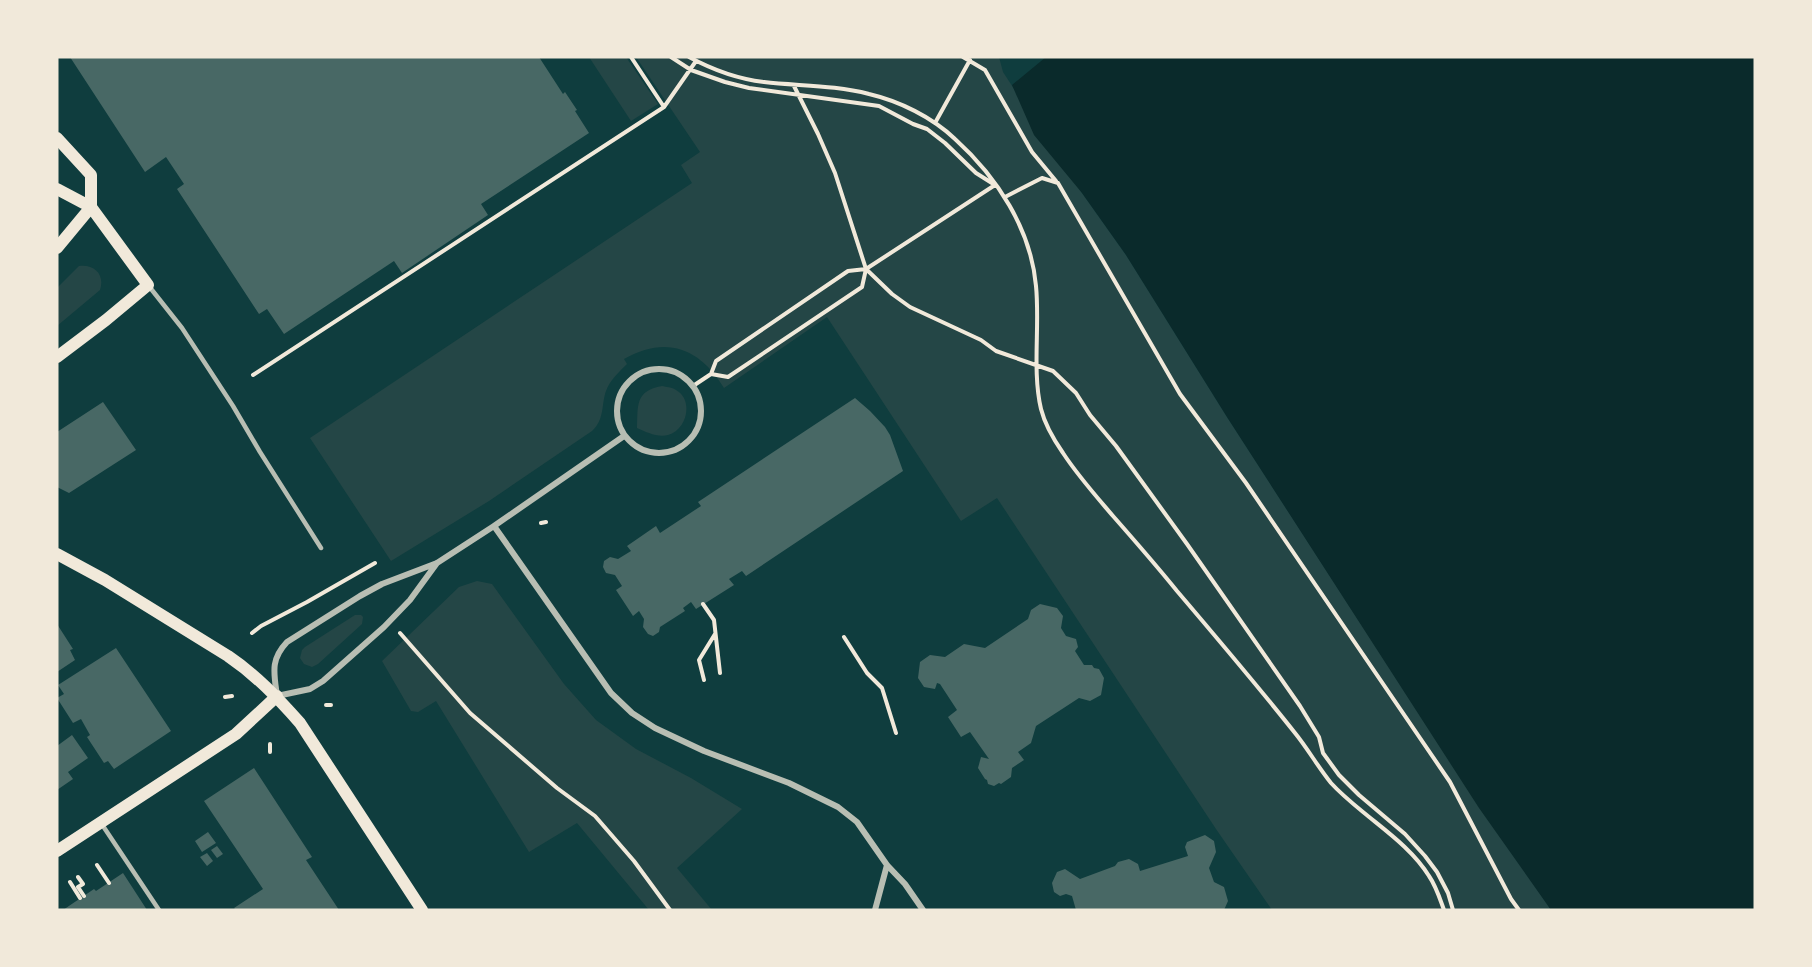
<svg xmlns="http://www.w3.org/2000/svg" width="1812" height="967" viewBox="0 0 1812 967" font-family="'Space Grotesk',sans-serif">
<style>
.green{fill:#244646}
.water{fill:#0a2a2b}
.building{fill:#486865}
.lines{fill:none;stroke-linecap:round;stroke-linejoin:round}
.path{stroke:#f1e9da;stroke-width:4}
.service{stroke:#b8beb3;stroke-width:4.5}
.minor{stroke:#b8beb3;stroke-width:6}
.secondary{stroke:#f1e9da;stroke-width:12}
</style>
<rect width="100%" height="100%" fill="#0f3d3e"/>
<!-- green -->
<path class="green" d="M589 57H626L658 104 631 121Z
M636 57H999L1003 72 1082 193 1126 255 1227 417 1350 607 1551 910H1272L1216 829 997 498 961 521 827 317 724 388C700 348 666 335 624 359L627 364C619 372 610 380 606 391 601 405 605 419 592 431L489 501 391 561 310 438 692 183 681 165 700 152Z
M79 266C95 264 105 275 100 290L57 326V288Z
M662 386C666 387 672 387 676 390 694 400 687 430 668 435 658 438 646 432 637 428 638 405 635 391 662 386Z
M477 581 492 584 564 684 596 720 636 749 691 778 742 809 677 868 712 910H649L577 823 529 852 436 701 418 712 411 711 382 661 459 587Z
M355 615H361L363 617 362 624 318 664 312 667 304 664 300 658 302 650 305 647Z"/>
<!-- water -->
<path class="water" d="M1046 57H1755V910H1551L1479 808 1227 417 1126 255 1082 193 1034 135 1012 85Z"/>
<!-- building -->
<path class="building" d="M70 57H539L563 94 565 92 577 110 575 111 589 133 481 204 488 215 439 248 402 273 394 261 284 334 267 309 259 314 177 189 184 184 166 157 145 172Z
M855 398 870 411 885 427 890 435 903 471 746 576 742 571 729 579 734 585 696 609 691 602 683 608 685 611 660 627 659 632 653 636 648 634 643 627 644 619 639 611 633 616 616 590 622 586 615 575 606 573 603 567 604 561 610 557 618 559 631 551 627 546 656 526 660 533 701 506 698 502Z
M103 402 136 450 69 493 57 487V432Z
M1040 604 1057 608 1063 616 1061 628 1066 636 1076 639 1078 647 1075 651 1084 665H1092L1094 668 1099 669 1104 678 1101 695 1090 701 1079 698 1036 726 1031 743 1018 752 1024 760 1012 768 1011 777 1001 784 999 783 994 786 988 784 987 780 985 779 978 768 981 757 989 759 970 732 961 737 948 717 957 710 940 684 937 683 935 689 924 687 918 678 920 662 930 655 945 657 964 644 985 648 1028 619 1031 610Z
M57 624 73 649 70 650 75 660 57 672Z
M116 648 171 731 114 769 108 761 104 763 87 737 90 735 81 719 73 723 57 698 64 694 58 685Z
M72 735 88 758 68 772 73 779 57 790V746Z
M254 768 312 857 306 860 339 910H236L234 908 263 889 204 801Z
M208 832 216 843 202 852 195 841Z
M1205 835 1214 841 1216 852 1209 868 1214 882 1224 887 1228 901 1224 910H1076L1072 896 1066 894 1060 896 1054 892 1052 883 1057 872 1065 869 1080 879 1115 866 1118 862 1129 859 1138 864 1140 871 1188 856 1185 847 1187 842Z
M217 846 223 854 217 858 211 850Z
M207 853 213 861 207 866 200 857Z
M123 873 147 910H63L94 889 96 891Z"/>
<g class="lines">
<!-- path -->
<path class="path" d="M671 57 691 70 725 82 749 88 879 106 913 124 927 129 945 143 976 173 995 185 866 269 848 271 716 361 711 374 693 386
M689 57C713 70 738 79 764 82 799 86 835 85 869 94 899 101 932 117 955 139 997 177 1031 229 1036 286 1040 326 1032 371 1041 409 1045 425 1054 440 1063 453 1078 476 1096 496 1113 516 1135 541 1156 565 1177 591 1217 638 1257 685 1295 733 1308 749 1318 767 1331 783 1341 794 1352 803 1363 812 1386 831 1413 850 1429 876 1436 886 1440 899 1444 910
M963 57 985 70 1032 152 1056 181
M794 86 818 134 835 173 866 269 892 294 910 307 981 340 996 351 1053 371 1076 393 1090 415 1116 446 1187 544 1300 706 1319 737 1323 753 1339 775 1359 795 1405 834 1425 856 1437 872 1448 893 1453 910
M664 107 696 61
M935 123 970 60
M1005 197 1042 178 1058 183 1180 394 1246 483 1450 782 1511 899 1519 910
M711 374 728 377 862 287 866 269
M253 375 664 107 631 57
M541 523 546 522
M703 604 714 620 720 673
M252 633 261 626 307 602 375 563
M400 633 470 713 557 788 595 816 634 861 670 910
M844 637 867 673 882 688 896 733
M704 680 699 660 715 634
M225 697 232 696
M326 705H331
M270 744V752
M97 865 109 883
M78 877 83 884 78 887 84 896
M70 882 80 898"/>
<!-- service -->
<path class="service" d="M148 285 182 328 233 406 260 452 321 548
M101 823 159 910"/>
<!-- minor -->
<path class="minor" d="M617 411a42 42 0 1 1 84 0a42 42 0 1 1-84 0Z
M494 526 611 693 632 713 655 728 704 751 789 783 838 807 857 822 887 865 905 884 923 910
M437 563 410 600 384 627 323 681 310 689 277 696C274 673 270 660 287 642L360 596 382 584 437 563 494 526 624 436
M875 910 887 865"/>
<!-- secondary -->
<path class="secondary" d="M57 138 91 175V207
M57 189 91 207 148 285 106 320 57 357
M57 248 91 207
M57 554 105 580 228 656C256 675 278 698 300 723L422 910
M57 851 236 734 277 696"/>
</g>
<!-- border -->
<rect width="1812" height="967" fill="none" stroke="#f1e9da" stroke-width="117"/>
</svg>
